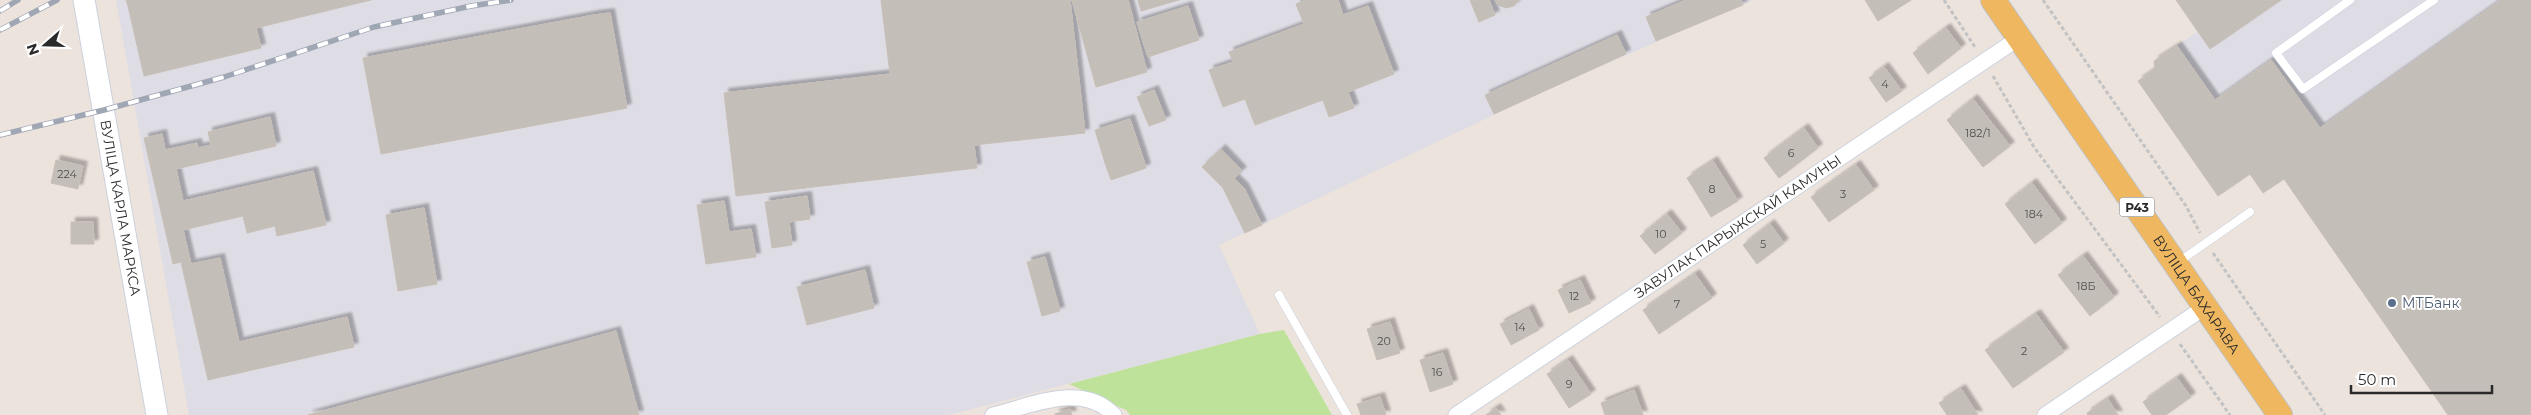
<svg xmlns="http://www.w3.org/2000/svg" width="2531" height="415" viewBox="0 0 2531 415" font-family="Montserrat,sans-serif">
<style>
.industrial{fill:#dedde5}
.green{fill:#bee29a}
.building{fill:#c4beb8;stroke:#c8bfb6;filter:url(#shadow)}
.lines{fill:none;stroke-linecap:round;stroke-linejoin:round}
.lane-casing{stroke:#cbd1dc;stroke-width:9}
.street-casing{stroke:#cbd1dc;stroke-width:17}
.secondary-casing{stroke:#cbd1dc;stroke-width:23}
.primary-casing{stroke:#c3c3c3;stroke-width:26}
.path{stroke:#c3c3c3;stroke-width:3;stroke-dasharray:4 2.5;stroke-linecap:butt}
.lane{stroke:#fff;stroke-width:8}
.street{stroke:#fff;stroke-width:15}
.secondary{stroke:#fff;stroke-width:21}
.primary{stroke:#eeb760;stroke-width:24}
.rail-casing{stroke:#9fa6b4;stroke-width:5.5}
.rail{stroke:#fff;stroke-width:4;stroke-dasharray:11;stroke-linecap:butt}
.service-dot{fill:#5c6f8a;stroke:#fff;stroke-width:2}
.labels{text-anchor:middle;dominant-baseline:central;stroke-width:4;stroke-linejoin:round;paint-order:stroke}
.number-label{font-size:11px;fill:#504f4e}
.shield{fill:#fff;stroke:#6a6a6a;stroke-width:1}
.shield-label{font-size:12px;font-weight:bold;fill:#2a2a2a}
.street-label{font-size:14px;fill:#2a2a2a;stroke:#fff}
.service-label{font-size:14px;fill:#4e5e75;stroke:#fff;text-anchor:start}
</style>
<defs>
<filter id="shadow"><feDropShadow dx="4.5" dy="-4.5" stdDeviation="1" flood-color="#0004"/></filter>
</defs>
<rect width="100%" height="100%" fill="#ece3dd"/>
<!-- industrial -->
<path class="industrial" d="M116 0H1753L1551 88 1219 245 1260 334 949 415H189Z
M2176 0H2531L2263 193 2250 174 2218 196 2138 81 2155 69 2154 61 2197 32Z"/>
<!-- green -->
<path class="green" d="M1284 330 1332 415H1130L1126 410 1069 384 1260 334Z"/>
<!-- building -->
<path class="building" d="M126 0H152L128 6Z
M152 0H371L256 28 261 48 144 76 128 6Z
M881 0H1070L1085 133 974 145 977 168 736 196 724 93 890 74Z
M1072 0H1128L1147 72 1096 87Z
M1138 0H1179L1141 11Z
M1306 0H1338L1343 15 1368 6 1394 74 1348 92 1354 108 1329 117 1323 100 1255 125 1245 99 1223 107 1209 70 1233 62 1229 52 1304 24 1296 4Z
M1470 0H1489L1495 15 1479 22Z
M1495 0H1519L1514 6 1506 8 1498 5Z
M1686 0H1741L1743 5 1656 41 1646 17Z
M1865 0H1911L1878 21Z
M2176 0H2281L2210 49Z
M2501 0H2531V415H2448L2284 179 2263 193 2250 174 2218 196 2138 81 2155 69 2154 61 2177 46 2215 100 2271 60 2320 128Z
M1188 6 1199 40 1148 57 1137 22Z
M610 13 627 108 612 111 594 15Z
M594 15 612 111 381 154 363 58Z
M1946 28 1961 48 1928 74 1913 53Z
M1617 35 1626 54 1494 114 1485 95Z
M1884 67 1902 91 1886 102 1869 78Z
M1154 90 1166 120 1149 126 1137 97Z
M1973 99 2010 146 1983 167 1947 120Z
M270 117 276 146 176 169 183 201 313 171 326 225 277 236 275 226 247 233 243 216 183 230 191 264 220 258 239 342 347 317 354 347 208 380 181 262 173 264 144 138 162 134 165 150 197 143 198 148 211 145 208 132Z
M1130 119 1141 152 1105 163 1095 130Z
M1804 128 1818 148 1779 178 1764 158Z
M1221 149 1242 171 1234 178 1244 188 1262 225 1245 233 1223 188 1202 167Z
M1141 152 1146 168 1111 180 1105 163Z
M56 160 83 166 78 189 51 183Z
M1713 161 1738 201 1711 217 1687 178Z
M803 164 805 188 765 192 762 168Z
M1856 165 1874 190 1829 222 1811 197Z
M2032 183 2062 223 2035 244 2005 204Z
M807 196 810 219 789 222 792 245 772 248 765 202Z
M724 201 729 232 751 229 756 257 706 264 697 205Z
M424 208 437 284 398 291 386 215Z
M1667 214 1682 233 1655 254 1640 236Z
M71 222H93L94 244H71Z
M1770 224 1784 243 1757 264 1743 245Z
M2083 256 2114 297 2090 316 2058 275Z
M1045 257 1060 311 1042 316 1027 262Z
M865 270 874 308 807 325 797 287Z
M1695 274 1712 298 1659 334 1643 310Z
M1580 280 1591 303 1569 313 1558 290Z
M1529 309 1539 330 1511 345 1500 324Z
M2036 314 2064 352 2013 388 1985 350Z
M1390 322 1400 353 1377 360 1367 329Z
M616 331 639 415H308Z
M1443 353 1453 384 1430 392 1420 360Z
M1568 360 1591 394 1569 408 1547 374Z
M2177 378 2191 397 2166 415H2152L2143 402Z
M1961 389 1978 415H1947L1939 403Z
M1634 390 1643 415H1605L1601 403Z
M1380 397 1386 415H1361L1357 404Z
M2108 399 2118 415H2088L2087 413Z
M1496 408 1501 415H1486Z
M1070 409 1072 415H1055V414Z"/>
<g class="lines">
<defs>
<path id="lane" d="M2350 0 2276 53 2303 89 2434 0
M2177 263 2250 212
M1279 295 1347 415"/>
<g id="street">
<path d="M993 415C1031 406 1082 381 1114 415"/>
<path id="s1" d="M1456 415 2019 38"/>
<path d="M2045 415 2205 307"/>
</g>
<g id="secondary">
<path id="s2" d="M84 0 157 415"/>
</g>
<g id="primary">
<path id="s3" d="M1993 0 2280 415"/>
</g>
</defs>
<!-- lane casing -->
<use href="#lane" class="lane-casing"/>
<!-- street casing -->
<use href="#street" class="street-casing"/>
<!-- secondary casing -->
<use href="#secondary" class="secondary-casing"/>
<!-- primary casing -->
<use href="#primary" class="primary-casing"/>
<!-- path -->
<path class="path" d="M1944 0 1975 47
M2043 0 2186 206 2200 233
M1993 76 2034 147 2160 317
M2213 253 2325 415
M2180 344 2230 415"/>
<!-- lane -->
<use href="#lane" class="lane"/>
<!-- street -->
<use href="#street" class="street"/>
<!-- secondary -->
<use href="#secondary" class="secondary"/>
<!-- primary -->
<use href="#primary" class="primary"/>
<defs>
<path id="rail" d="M0 11 18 0
M0 30 57 0
M0 135 104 110 224 77 374 27 471 6 511 0"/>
</defs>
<!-- rail casing -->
<use href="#rail" class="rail-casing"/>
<!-- rail -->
<use href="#rail" class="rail"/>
</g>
<!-- markers -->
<circle class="service-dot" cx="2392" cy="303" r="5"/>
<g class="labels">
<!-- number labels -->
<g class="number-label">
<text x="1885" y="84">4</text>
<text x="1978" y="133">182/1</text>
<text x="1791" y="153">6</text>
<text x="67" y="174">224</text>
<text x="1712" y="189">8</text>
<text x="1843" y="194">3</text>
<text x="2034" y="214">184</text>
<text x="1661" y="234">10</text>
<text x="1763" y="244">5</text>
<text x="2086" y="286">18Б</text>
<text x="1574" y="296">12</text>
<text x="1677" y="304">7</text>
<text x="1520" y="327">14</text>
<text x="1384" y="341">20</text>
<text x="2024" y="351">2</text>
<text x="1437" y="372">16</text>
<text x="1569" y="384">9</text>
</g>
<!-- shield labels -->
<rect class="shield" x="2119.5" y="197.5" width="35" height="19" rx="4"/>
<g class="shield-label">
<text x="2137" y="207">Р43</text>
</g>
<!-- street labels -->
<g class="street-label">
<text stroke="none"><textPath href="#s2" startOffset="211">ВУЛІЦА КАРЛА МАРКСА</textPath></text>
<text stroke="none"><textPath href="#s1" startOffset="339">ЗАВУЛАК ПАРЫЖСКАЙ КАМУНЫ</textPath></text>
<text stroke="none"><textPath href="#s3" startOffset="358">ВУЛІЦА БАХАРАВА</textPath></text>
</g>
<!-- service labels -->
<g class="service-label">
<text x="2402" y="303">МТБанк</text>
</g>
</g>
<!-- north arrow -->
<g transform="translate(45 45) rotate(250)" stroke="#ffffff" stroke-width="4" paint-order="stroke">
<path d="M0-4L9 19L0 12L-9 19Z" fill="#2a2a2a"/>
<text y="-8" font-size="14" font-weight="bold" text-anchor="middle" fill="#2a2a2a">N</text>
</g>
<!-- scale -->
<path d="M2351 385v8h141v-8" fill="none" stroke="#2a2a2a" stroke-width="2.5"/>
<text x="2358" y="385" font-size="15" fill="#2a2a2a" stroke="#ffffff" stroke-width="4" paint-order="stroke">50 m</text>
</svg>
